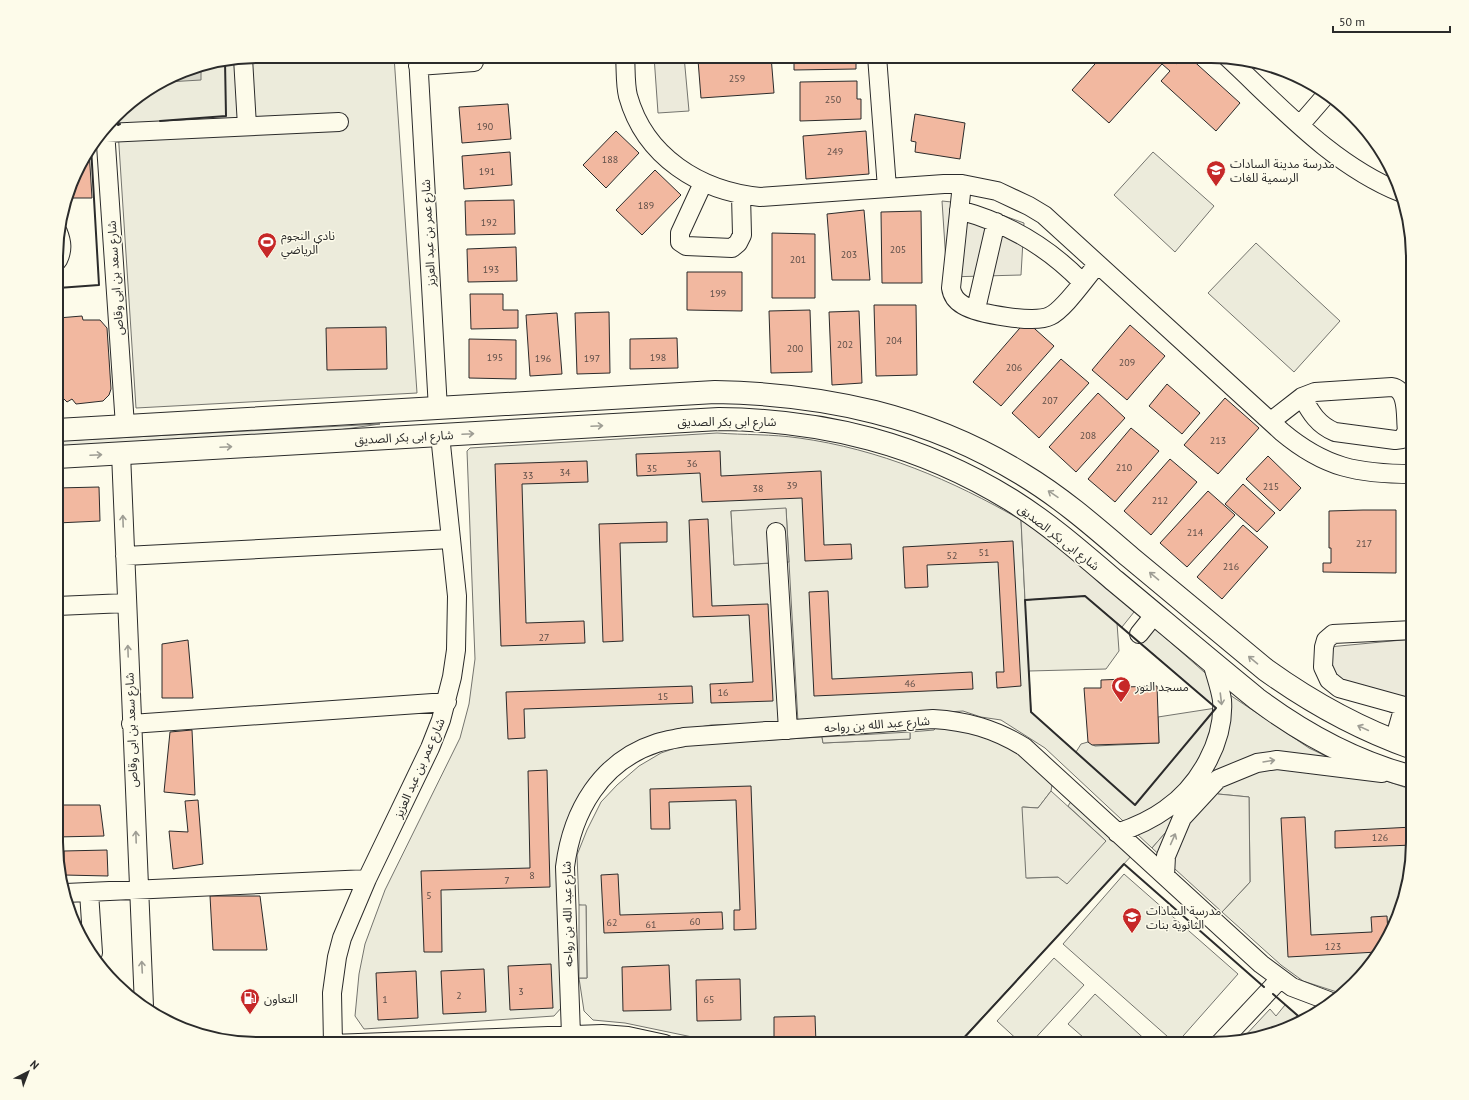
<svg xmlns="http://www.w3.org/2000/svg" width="1469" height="1100" viewBox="0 0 1469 1100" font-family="'PT Sans','Noto Sans Arabic',sans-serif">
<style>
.green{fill:#ecebdb;stroke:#74746e}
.parking{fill:#eceadb;stroke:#74746e}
.water{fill:#d8d7c9;stroke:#74746e}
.building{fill:#f2b8a0;stroke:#2b2b2b}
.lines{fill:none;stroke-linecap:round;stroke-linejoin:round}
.minor-casing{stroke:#2b2b2b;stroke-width:20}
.major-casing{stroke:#2b2b2b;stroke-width:24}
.minor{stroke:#fdfbea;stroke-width:18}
.major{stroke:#fdfbea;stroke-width:22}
.wall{stroke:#2b2b2b;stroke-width:2}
.oneway{stroke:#9e9d94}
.labels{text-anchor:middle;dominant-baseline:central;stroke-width:3;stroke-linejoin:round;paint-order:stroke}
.number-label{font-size:10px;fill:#5d4e48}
.poi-label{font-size:12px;fill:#2b2b2b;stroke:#fdfbea;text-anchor:start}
.street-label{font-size:12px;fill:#2b2b2b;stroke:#fdfbea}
.rim{fill:none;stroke:#2b2b2b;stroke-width:2}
</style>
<rect width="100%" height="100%" fill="#fdfbea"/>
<!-- green -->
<path class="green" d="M258 56H394L417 393 136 408 117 115 125 106 193 67Z
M1153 152 1214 206 1175 252 1114 195Z
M1256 243 1340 321 1294 372 1208 293Z
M380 424 325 432 57 449V441Z
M717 433C744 435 772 434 799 438 879 449 952 480 1021 520L1025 600 1085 596 1117 623 1119 651 1106 669 1029 671 1031 712 1076 752 1081 744 1088 742 1095 746 1159 743 1158 717 1216 708 1130 634 1143 618 1230 695 1309 748 1359 772 1413 790V856L1398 920 1363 975 1340 993 1303 981 1281 965 1222 912 1250 882 1249 797 1218 794 1207 785 1152 848 1045 748 1001 720 981 717 963 711 798 722 786 509 731 511 734 565 775 563 785 723 711 725 651 736 613 759 567 831 562 1007 554 1016 364 1029 355 1016 359 974 365 944 385 890 460 738 469 704 475 659 467 451 470 448Z
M942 720 1007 745 1053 779 1051 791 1038 808 1023 807 1027 878 1058 877 1106 841 1068 806 1072 800 1134 853 962 1039 967 1044H711L697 1038 625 1023 593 1020 584 1011 579 978H587L586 906 579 905 577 855 587 830 601 802 617 785 639 766 661 753 684 745 822 737 823 743 910 739V732L934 730Z
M1124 874 1238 974 1176 1044 1063 944Z
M1054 958 1084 985 1030 1044H1022L997 1021Z
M1095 994 1150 1044H1091L1068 1024Z
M1285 1005 1304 1021 1251 1040 1244 1041 1243 1038 1270 1009 1276 1016Z"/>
<!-- parking -->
<path class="parking" d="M654 56H684L689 111 658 113Z
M942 201 971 204 1024 223 1021 275 947 277Z
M786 508 789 562 734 565 731 511Z
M1021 520 1079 561 1134 612 1122 627 1085 596 1025 600Z
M1413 639 1412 723 1328 682 1318 648Z
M910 732V739L823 743 822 737Z
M1207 785 1218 794 1249 797 1250 882 1222 912 1152 848Z
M1051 791 1106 841 1067 884 1058 877 1026 878 1022 807 1038 808Z
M579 905H586L587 978H579Z"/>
<!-- water -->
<path class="water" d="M201 65V80L167 82 193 67Z"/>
<!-- building -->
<path class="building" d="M756 56H771L774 93 701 98 698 60Z
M794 56H856V69L794 70Z
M1102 56H1168L1177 64 1184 56H1188L1240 103 1216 131 1161 81 1170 71 1162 64 1109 123 1072 90Z
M857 81V99H861V119L800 121V82Z
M508 104 511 139 462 143 459 107Z
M915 114 965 123 960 159 915 152 916 142 911 141Z
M616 131 639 153 606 188 583 165Z
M866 131 869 174 806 179 803 136Z
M89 150 92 198H69L83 157Z
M510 152 512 185 464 189 462 156Z
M655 170 681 195 642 235 616 210Z
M514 200 515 234 466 235 465 201Z
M864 210 870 280H832L827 214Z
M921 211 922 283H882L881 212Z
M772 233 815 234V298H772Z
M516 247 517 281 468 282 467 249Z
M687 272H742V311L687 310Z
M470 294H503V310H518V328L471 329Z
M874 305H916L917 375 876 376Z
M810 310 812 372 771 373 769 311Z
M859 311 862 383 832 385 829 312Z
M609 312 610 373 577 374 575 313Z
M557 313 562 374 530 376 526 315Z
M82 316 83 320H100L107 328 111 389 109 395 103 401 76 404 72 399 67 402 61 396 57 398 58 318Z
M1026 321 1054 346 1001 406 973 382Z
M1130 325 1165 356 1127 400 1092 370Z
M386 327 387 369 327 370 326 328Z
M677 338 678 368 630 369V339Z
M469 339 516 340V379L469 378Z
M1061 359 1089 383 1039 438 1012 413Z
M1167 384 1200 413 1182 434 1149 406Z
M1098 393 1125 418 1076 472 1049 447Z
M1225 398 1259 428 1218 474 1184 445Z
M1131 428 1159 451 1115 502 1088 479Z
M720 451 721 476 821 471 824 545 851 544 852 559 805 561 802 498 702 502 700 473 637 476 636 454Z
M1268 456 1301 488 1280 511 1246 479Z
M1170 459 1197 482 1151 535 1124 511Z
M587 461 588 482 522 484 526 623 584 621 585 643 501 646 495 464Z
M1243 484 1275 513 1257 532 1225 504Z
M99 487 100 521 57 523V488Z
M1208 491 1235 515 1187 567 1160 543Z
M1411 506H1413V539Z
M1363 510H1396V573L1323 572V563H1331V548H1329V511Z
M708 519 712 606 768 604 773 701 711 703 710 684 753 682 749 615 693 617 689 520Z
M667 522V542L620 543 623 641 603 642 599 524Z
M1243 525 1268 547 1222 599 1197 577Z
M1013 541 1021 686 997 688 996 672H1004L998 562 927 565 928 587 905 588 903 547Z
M828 591 832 679 972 672 973 689 814 696 809 592Z
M188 640 193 698H162V644Z
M1125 679V687L1157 686 1159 743 1092 745 1088 742 1084 688H1101V680Z
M692 686 693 703 524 709 525 738 508 739 506 692Z
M192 730 195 795 164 792 170 732Z
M547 770 550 887 441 890 442 952H424L421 871 530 868 528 771Z
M751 786 756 929 734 930V910H740L736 800 669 802 670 829H651L650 789Z
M198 800 203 864 173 869 169 831 188 832 185 801Z
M57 805H100L104 836 56 837Z
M1305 817 1311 935 1372 932 1371 917 1387 916 1388 934 1377 952 1288 957 1281 818Z
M1413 827V845L1335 848V831Z
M107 850 108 876 64 875V851Z
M618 874 620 915 722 912 723 929 604 933 601 875Z
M210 896H260L267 950H213Z
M551 964 553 1008 510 1010 508 966Z
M669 965 671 1010 623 1011 622 967Z
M484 969 486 1012 443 1014 441 971Z
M416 971 418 1018 378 1020 376 973Z
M740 979 741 1020 697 1021 696 980Z
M815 1016 816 1044H774V1017Z"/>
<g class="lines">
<defs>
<path id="minor" d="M418 56 438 409
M625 56C626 69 625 84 628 96 645 157 700 191 760 197L944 184H962L997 191 1029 206 1044 215 1282 432C1325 468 1358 474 1413 474
M877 56 887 188
M1227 57C1281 107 1332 165 1402 193
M243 58 247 126
M418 66 474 62
M1300 125 1326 95
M105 130 125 426
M106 133 339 122
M703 183 680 233V242L686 246 732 248 738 243 742 235 741 195
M962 184 951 288C952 295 956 301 963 305 978 314 1035 324 1050 316 1065 309 1086 277 1098 264
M959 210C1008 223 1047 246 1082 282
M58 260C63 250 62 242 58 232
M976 309 996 222
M1271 421 1302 397 1315 392 1392 387C1409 390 1405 417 1407 431L1402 439 1395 440 1335 432C1318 425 1311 413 1302 397
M121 453 144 1006
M776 532 788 730
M125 556 451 539
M57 606 126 603
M1139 634 1155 614
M1413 707 1404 706 1339 688 1329 680 1323 667 1324 647 1326 640 1333 634 1413 630
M131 724 447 702
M1394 741 1404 706
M1117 833C1135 827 1151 820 1166 809 1199 786 1225 741 1222 700 1220 687 1215 674 1212 662
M1165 876 1166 856 1182 818 1218 779 1257 763 1277 760 1382 773
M89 892 93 953
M66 893 367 879
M571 1035 565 867C572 811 601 761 657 743 666 740 676 739 684 737L933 719C967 721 995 729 1024 747L1261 964 1292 987 1329 1001
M1220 1043 1280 979
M331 1044 602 1034 628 1036 665 1044
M333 1044 332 993 337 957 342 938 367 879 430 748 441 720 452 677 456 650 457 596 440 435"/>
<path id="major" d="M57 430 715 392C825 394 928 416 1022 474 1062 498 1096 528 1131 558 1176 595 1221 633 1266 670 1312 703 1359 729 1413 748
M57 457 719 419C824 420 920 444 1011 500 1048 523 1081 552 1115 581 1162 620 1209 660 1257 699 1304 734 1355 762 1413 777"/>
</defs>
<!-- minor casing -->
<use href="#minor" class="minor-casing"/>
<!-- major casing -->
<use href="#major" class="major-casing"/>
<!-- minor -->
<use href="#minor" class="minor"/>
<!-- major -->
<use href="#major" class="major"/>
<!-- wall -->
<path class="wall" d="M117 115 118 125 120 124
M160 121 226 116 225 61
M58 288 99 285 91 147
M1085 596 1216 708 1135 805 1031 712 1025 600Z
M1273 994 1304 1021
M967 1044 962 1040 1124 864 1264 987"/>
</g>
<!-- one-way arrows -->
<defs><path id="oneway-shaft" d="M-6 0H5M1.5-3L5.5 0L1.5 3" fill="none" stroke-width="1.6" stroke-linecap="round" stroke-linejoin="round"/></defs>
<g class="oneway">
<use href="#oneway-shaft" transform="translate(597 426) rotate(-3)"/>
<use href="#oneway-shaft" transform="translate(468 434) rotate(-3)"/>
<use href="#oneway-shaft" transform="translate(226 447) rotate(-3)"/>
<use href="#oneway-shaft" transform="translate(96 455) rotate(-3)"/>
<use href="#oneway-shaft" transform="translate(1053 494) rotate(-146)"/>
<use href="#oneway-shaft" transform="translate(123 521) rotate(-92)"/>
<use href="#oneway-shaft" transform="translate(1154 576) rotate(-140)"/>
<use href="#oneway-shaft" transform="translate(128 651) rotate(-92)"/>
<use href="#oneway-shaft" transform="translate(1253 660) rotate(-140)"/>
<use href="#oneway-shaft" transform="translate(1221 699) rotate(83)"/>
<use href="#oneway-shaft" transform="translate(1363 728) rotate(-155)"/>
<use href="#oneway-shaft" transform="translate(1269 761) rotate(-9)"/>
<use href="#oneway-shaft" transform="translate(136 837) rotate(-92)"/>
<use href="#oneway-shaft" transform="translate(1173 839) rotate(-66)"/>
<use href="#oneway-shaft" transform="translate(142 967) rotate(-93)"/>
</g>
<!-- icons -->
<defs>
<symbol id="school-pin" viewBox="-11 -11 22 30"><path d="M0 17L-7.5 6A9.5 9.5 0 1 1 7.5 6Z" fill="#c62828" stroke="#fdfbea"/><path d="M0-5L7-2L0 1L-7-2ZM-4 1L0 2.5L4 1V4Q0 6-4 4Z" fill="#fff"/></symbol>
<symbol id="stadium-pin" viewBox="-11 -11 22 30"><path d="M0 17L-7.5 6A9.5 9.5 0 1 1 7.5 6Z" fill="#c62828" stroke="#fdfbea"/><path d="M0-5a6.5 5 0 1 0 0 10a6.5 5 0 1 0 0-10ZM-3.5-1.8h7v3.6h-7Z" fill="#fff"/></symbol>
<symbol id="mosque-pin" viewBox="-11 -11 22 30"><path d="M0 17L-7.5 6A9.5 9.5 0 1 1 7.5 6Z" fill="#c62828" stroke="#fdfbea"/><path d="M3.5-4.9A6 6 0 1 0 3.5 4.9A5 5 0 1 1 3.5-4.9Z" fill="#fff"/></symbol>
<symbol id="fuel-pin" viewBox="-11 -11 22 30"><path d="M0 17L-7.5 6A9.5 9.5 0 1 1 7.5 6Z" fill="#c62828" stroke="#fdfbea"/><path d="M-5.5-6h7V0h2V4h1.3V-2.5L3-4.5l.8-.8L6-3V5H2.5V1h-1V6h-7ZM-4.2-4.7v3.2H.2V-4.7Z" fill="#fff"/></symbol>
</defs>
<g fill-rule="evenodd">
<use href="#school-pin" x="1205" y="159" width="22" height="30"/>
<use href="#stadium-pin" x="256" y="231" width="22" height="30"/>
<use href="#mosque-pin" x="1110" y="675" width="22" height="30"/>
<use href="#school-pin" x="1121" y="906" width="22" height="30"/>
<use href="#fuel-pin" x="239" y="987" width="22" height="30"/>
</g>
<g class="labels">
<!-- number labels -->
<g class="number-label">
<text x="737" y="78">259</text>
<text x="833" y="99">250</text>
<text x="485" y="126">190</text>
<text x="835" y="151">249</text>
<text x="610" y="159">188</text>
<text x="487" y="171">191</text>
<text x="646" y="205">189</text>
<text x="489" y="222">192</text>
<text x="898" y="249">205</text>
<text x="849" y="254">203</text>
<text x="798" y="259">201</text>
<text x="491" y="269">193</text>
<text x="718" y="293">199</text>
<text x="894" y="340">204</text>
<text x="845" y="344">202</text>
<text x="795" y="348">200</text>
<text x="495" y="357">195</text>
<text x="658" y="357">198</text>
<text x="543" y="358">196</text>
<text x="592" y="358">197</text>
<text x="1127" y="362">209</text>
<text x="1014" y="367">206</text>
<text x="1050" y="400">207</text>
<text x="1088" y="435">208</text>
<text x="1218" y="440">213</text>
<text x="692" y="463">36</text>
<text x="1124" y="467">210</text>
<text x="652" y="468">35</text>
<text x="565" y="472">34</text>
<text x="528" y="475">33</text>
<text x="792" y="485">39</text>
<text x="1271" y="486">215</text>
<text x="758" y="488">38</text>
<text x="1160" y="500">212</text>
<text x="1195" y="532">214</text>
<text x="1364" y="543">217</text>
<text x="984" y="552">51</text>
<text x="952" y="555">52</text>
<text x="1231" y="566">216</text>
<text x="544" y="637">27</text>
<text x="910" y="683">46</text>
<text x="723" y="692">16</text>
<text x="663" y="696">15</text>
<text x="1380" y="837">126</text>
<text x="532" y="875">8</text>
<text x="507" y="880">7</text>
<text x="429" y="895">5</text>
<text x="695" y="921">60</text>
<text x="612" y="922">62</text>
<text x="651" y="924">61</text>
<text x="1333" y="946">123</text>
<text x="521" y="991">3</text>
<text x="459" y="995">2</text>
<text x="385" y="999">1</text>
<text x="709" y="999">65</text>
</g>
<!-- poi labels -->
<g class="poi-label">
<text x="1230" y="163">مدرسة مدينة السادات<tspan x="1230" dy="14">الرسمية للغات</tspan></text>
<text x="281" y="235">نادي النجوم<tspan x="281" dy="14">الرياضي</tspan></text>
<text x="1135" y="686">مسجد النور</text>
<text x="1146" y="910">مدرسة السادات<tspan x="1146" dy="14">الثانوية بنات</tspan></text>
<text x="264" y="998">التعاون</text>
</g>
<!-- street labels -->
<g class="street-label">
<text transform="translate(428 233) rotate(-93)">شارع عمر بن عبد العزيز</text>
<text transform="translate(115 278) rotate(-94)">شارع سعد بن ابى وقاص</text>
<text x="727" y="421">شارع ابى بكر الصديق</text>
<text transform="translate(404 437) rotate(-3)">شارع ابى بكر الصديق</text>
<text transform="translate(1059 537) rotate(38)">شارع ابى بكر الصديق</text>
<text transform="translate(877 724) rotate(-4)">شارع عبد الله بن رواحه</text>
<text transform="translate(131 730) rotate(-92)">شارع سعد بن ابى وقاص</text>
<text transform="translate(419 768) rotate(-66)">شارع عمر بن عبد العزيز</text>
<text transform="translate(567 914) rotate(-91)">شارع عبد الله بن رواحه</text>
</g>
</g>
<!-- crop -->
<path d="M0 0H1469V1100H0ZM258 63H1211A195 195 0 0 1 1406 258V842A195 195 0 0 1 1211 1037H258A195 195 0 0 1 63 842V258A195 195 0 0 1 258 63Z" fill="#fdfbea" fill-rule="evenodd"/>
<path class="rim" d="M258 63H1211A195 195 0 0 1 1406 258V842A195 195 0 0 1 1211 1037H258A195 195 0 0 1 63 842V258A195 195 0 0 1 258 63Z"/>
<!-- north arrow -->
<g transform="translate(28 1072) rotate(42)" stroke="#fdfbea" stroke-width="3" paint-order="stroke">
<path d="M0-3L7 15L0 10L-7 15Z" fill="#2b2b2b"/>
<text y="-6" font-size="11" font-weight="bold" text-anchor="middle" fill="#2b2b2b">N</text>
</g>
<!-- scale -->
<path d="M1333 26v6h117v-6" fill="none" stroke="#2b2b2b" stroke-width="2"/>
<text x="1339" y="26" font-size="12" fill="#2b2b2b" stroke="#fdfbea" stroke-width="3" paint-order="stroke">50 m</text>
</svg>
